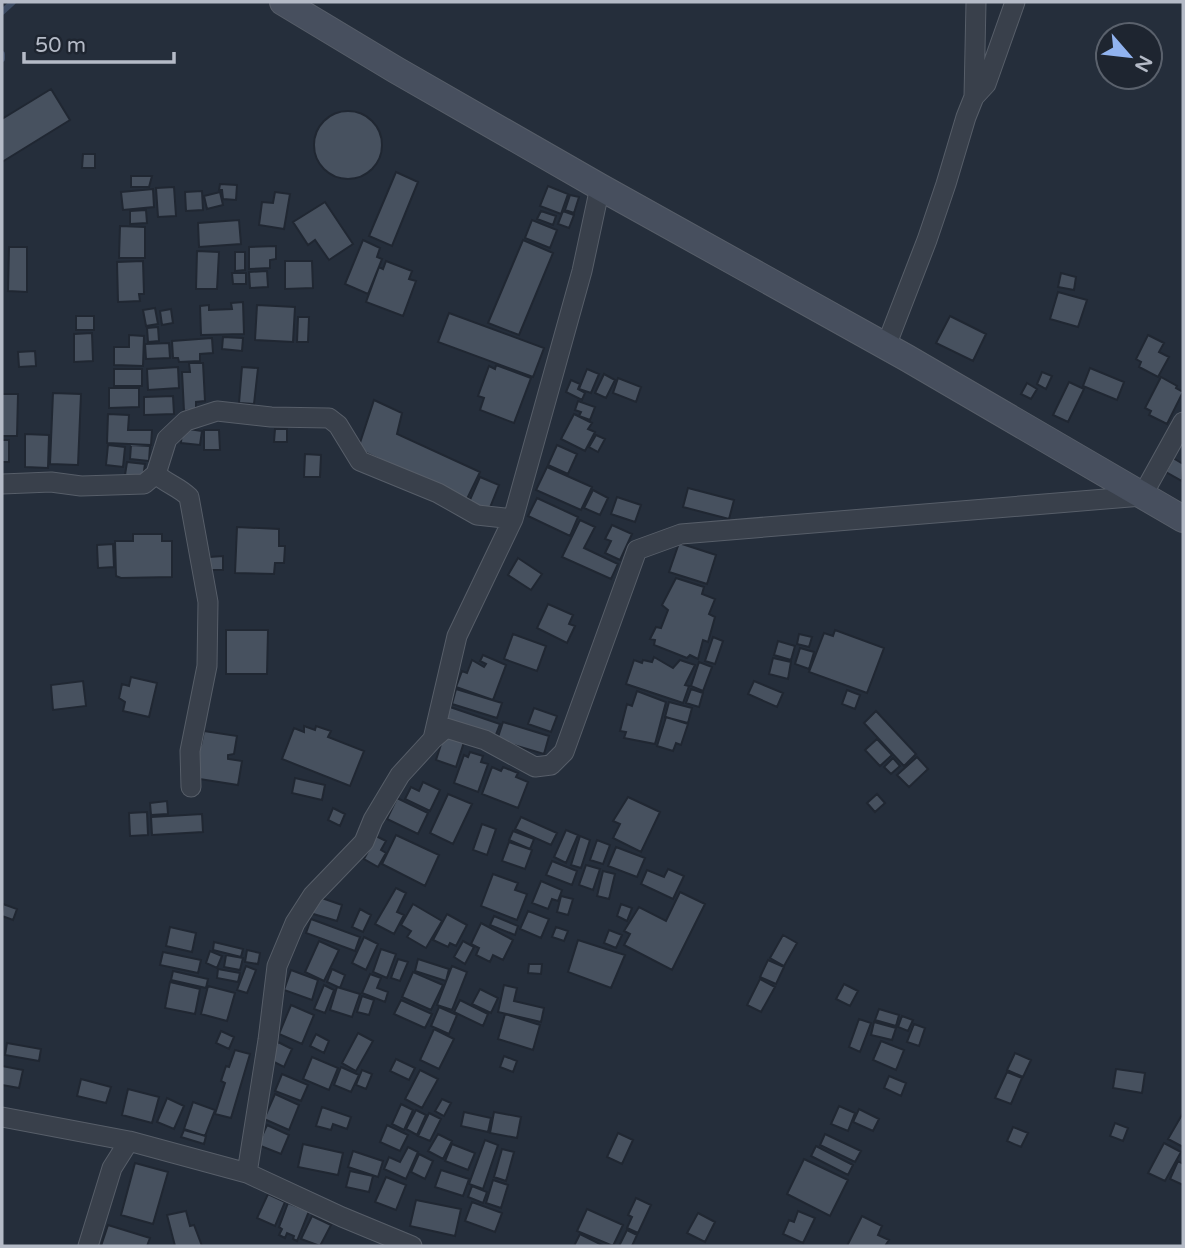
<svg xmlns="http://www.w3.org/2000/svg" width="1185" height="1248" viewBox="0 0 1185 1248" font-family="'Varela Round',sans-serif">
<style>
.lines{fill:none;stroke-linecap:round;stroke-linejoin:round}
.stream{stroke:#3c4b63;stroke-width:6}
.building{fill:#47515f;stroke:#202732;stroke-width:2}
.street-casing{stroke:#575e69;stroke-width:21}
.secondary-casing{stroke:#575e69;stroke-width:28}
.street{stroke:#39404b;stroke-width:19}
.secondary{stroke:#474f5e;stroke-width:26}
</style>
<rect width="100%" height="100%" fill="#252e3b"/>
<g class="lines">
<!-- stream -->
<path class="stream" d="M2 12 13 2
M2 54V59"/>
</g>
<!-- building -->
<path class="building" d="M51 89 70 120 2 162V119Z
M314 145a34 34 0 1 1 68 0a34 34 0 1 1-68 0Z
M83 154H95V168H82Z
M396 172 418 182 392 246 369 236Z
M131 176H152L149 187H131Z
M220 184 237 185 236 200 223 199 222 190H219Z
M548 186 568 194 561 214 540 206Z
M174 187 176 216 158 217 156 188Z
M153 189 154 207 123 210 121 192Z
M202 191 203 210 186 211 185 192Z
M220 192 223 205 207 209 204 196Z
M275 192 290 194 284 229 259 225 262 202 273 203Z
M570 195 579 197 574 213 565 210Z
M325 202 353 244 329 260 315 240 308 245 293 222Z
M146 210 147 223 130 224V211Z
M541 211 556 216 553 225 537 219Z
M563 211 574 215 569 228 558 224Z
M239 220 241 244 199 247 198 223Z
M532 220 557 230 550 248 525 238Z
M120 226 145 227V258H119Z
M363 240 380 248 377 257 382 259 368 294 345 284Z
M523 240 553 253 519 335 488 323Z
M276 246V259L270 260V268L249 269V247Z
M9 247H27V292L8 291Z
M197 251 219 252 217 289H196Z
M235 252H245V270L235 271Z
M143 261 144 294H139L140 301 118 302 117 262Z
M285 261H312L313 288 285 289Z
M386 261 412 271 409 279 416 281 403 316 366 302 379 267 383 269Z
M267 271 268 287 250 288 249 272Z
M232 273H246V284H233Z
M1061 273 1076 277 1074 290 1058 287Z
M1058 292 1087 300 1078 327 1050 319Z
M243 302 244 334 201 335 200 306 209 305V310L232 309 231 303Z
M257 305 295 307 293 342 255 340Z
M155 308 158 324 146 326 143 310Z
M171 309 173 323 162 325 160 311Z
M449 313 544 348 533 377 438 342Z
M76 316H94V330H76Z
M950 316 986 334 973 361 936 343Z
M298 317H309L308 342H297Z
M158 327 159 341 148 342 147 328Z
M92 333 93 361 74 362V334Z
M129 335 144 336 143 366 114 365V347H129Z
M1148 335 1164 343 1159 352 1169 357 1158 377 1139 367 1141 362 1136 359Z
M223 337 243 338 242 351 222 349Z
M212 338 213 353 200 354V361L179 362 178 358H173L172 341Z
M169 343 170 358 146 359 145 344Z
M35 351 36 366 19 367 18 352Z
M189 363H203L205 401 196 402V410L184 411 182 372H190Z
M496 365 531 378 514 423 480 410 484 398 478 396 489 366 495 369Z
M178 367 179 388 148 390 147 369Z
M242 367 258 368 254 404 239 403Z
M1090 368 1124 382 1117 400 1083 386Z
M114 369H142V386H114Z
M587 369 599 374 591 393 579 389Z
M1042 372 1052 376 1046 389 1037 384Z
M604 374 615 380 606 398 595 393Z
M1161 377 1177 386 1176 388 1183 392 1167 424 1149 415 1151 411 1145 408Z
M618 378 641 387 636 402 613 393Z
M571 380 580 384 578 389 585 393 582 400 566 392Z
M1069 382 1084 389 1068 422 1053 415Z
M1027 383 1037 389 1031 399 1021 394Z
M109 388H139V407L109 408Z
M53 393 81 394 78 465 50 464Z
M2 394H18L17 436H2Z
M173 396 174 414 144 415V397Z
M374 400 402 413 397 434 480 472 466 501 358 449Z
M578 401 595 407 590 420 579 416 581 412 575 410Z
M108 414 129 415 128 430H152L151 445 107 443Z
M574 414 592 423 588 429 595 432 585 451 561 439Z
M182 428 202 431 200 445 181 443Z
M275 429H287V442H274Z
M204 430H219L220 450H204Z
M25 434 49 435 48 468 25 467Z
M596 435 605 439 598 452 589 447Z
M2 440H9V462H2Z
M108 445 125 447 123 467 106 465Z
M131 445 150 446 149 461 130 459Z
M557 445 577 454 568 474 548 465Z
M305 454 321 455 320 477H304Z
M1173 458 1183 464 1182 481 1166 472Z
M127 462 145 464 143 478 125 475Z
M547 467 592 487 581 510 536 490Z
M480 477 499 485 489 510 469 502Z
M688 488 734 500 729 519 683 507Z
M593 490 608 498 600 515 584 508Z
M617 497 641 505 635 522 611 514Z
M537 498 578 517 570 536 528 516Z
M580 520 595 527 584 548 618 564 611 579 562 557Z
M612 525 632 534 620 560 605 553 611 541 605 539Z
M237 527 279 529V546H285L284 563H275L274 574 235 573Z
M133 534H162V541H172V577L121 578 116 576 115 541H133Z
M679 543 716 555 707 584 669 572Z
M113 544 114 567 98 568 97 545Z
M223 556V570H209V557Z
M518 558 542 574 531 590 508 575Z
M676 578 704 587 702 594 715 599 709 614 715 617 708 642 703 640 698 659 690 655 687 658 654 645 655 640 650 639 656 627 661 628 668 610 662 605Z
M548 604 573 615 569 624 575 626 567 643 537 628Z
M226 630H268L267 674H226Z
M835 630 884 648 867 693 809 672 824 633 833 636Z
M513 634 546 646 537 671 504 659Z
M799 634 812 637 809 647 797 644Z
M713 637 723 641 715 664 705 661Z
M778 641 795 646 791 660 774 655Z
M800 648 814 652 809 669 795 664Z
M483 655 506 665 493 700 456 687 462 671 467 673 472 660 484 667 486 664 480 661Z
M654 657 673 668 680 660 695 665 685 685 689 686 683 703 626 684 634 660 642 663 643 660 652 662Z
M773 658 791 662 788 679 769 674Z
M699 662 712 667 703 691 691 686Z
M131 677 157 683 149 717 123 711 125 702 119 698 122 684 129 686Z
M83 681 86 706 53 710 51 685Z
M754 681 783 693 777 707 748 694Z
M456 689 502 703 497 718 452 704Z
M691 689 703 693 699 707 686 703Z
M847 690 860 695 855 709 842 704Z
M637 691 666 702 655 744 624 738 626 732 620 731 627 704 632 706Z
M669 702 692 708 688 723 665 717Z
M450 707 500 724 495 737 446 720Z
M534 708 557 716 551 732 528 724Z
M876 711 916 754 904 766 864 723Z
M666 717 688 724 681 745 676 743 673 751 657 746Z
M503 722 549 736 544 754 497 740Z
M304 726 315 730 316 726 331 731 328 737 364 751 350 786 282 759 294 728 304 732Z
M204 731 237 736 234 754 228 755V759L242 761 238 785 193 778 195 744 201 745Z
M445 732 465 739 456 767 436 760Z
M877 739 892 755 880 766 865 750Z
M470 752 483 756 481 762 488 764 478 792 454 783 464 755 468 757Z
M917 757 928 769 909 787 897 775Z
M893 758 900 766 891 774 884 767Z
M492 767 501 771 503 767 518 773 516 777 528 782 518 808 482 794Z
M295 778 325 785 322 800 292 793Z
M423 782 440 790 430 811 405 799 411 787 419 791Z
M448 794 472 804 453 844 430 833Z
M877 794 885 803 875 812 867 803Z
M628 797 660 812 641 852 613 838 620 824 613 821Z
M397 798 428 813 418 834 387 819Z
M167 801 168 814 151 815 150 803Z
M333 808 345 814 340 826 328 820Z
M147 812 148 835 130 836 129 813Z
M202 814 203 832 152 835 151 817Z
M521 817 557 833 551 845 515 829Z
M482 824 496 829 487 855 473 850Z
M566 830 578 835 566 863 554 857Z
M513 831 534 839 530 849 509 840Z
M396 835 439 855 425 886 382 864Z
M376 836 386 841 381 850 386 853 378 867 364 859Z
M580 836 590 840 581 868 571 865Z
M597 840 610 845 603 864 590 860Z
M509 842 532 850 525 869 502 861Z
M616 847 645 858 637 877 608 866Z
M552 861 577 871 572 885 546 875Z
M586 865 600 869 593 890 579 885Z
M668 869 684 876 673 899 641 884 647 870 664 877Z
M603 871 615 874 609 899 597 896Z
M493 874 518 883 515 890 527 894 517 920 481 906Z
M541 881 562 890 558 901 552 899 548 909 532 903Z
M396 888 406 893 397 912 404 915 394 934 375 924Z
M680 892 705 904 672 970 624 945 630 934 624 931 639 907 666 921Z
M316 896 342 905 337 921 310 913Z
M561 896 573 899 568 915 557 912Z
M3 904 17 909 13 920 2 916Z
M413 904 442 921 426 948 407 937 411 931 401 925Z
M621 904 632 908 627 921 617 916Z
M360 909 371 915 363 932 352 927Z
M528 911 549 919 541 938 520 929Z
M447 914 467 925 456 946 450 943 448 947 433 940Z
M494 916 518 926 515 935 490 925Z
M311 919 360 937 355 951 306 933Z
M481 923 513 940 503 960 493 955 490 962 476 955 479 948 471 944Z
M170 927 196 933 192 952 166 946Z
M556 927 568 931 564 941 552 937Z
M609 930 622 935 616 948 604 943Z
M783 935 797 943 784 966 770 958Z
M364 937 378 944 366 970 352 963Z
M578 940 625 955 611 988 568 972Z
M319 941 339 950 324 981 305 972Z
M463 941 474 947 465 964 454 957Z
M214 942 243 949 241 957 213 950Z
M381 949 396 954 387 978 373 972Z
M247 950 260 953 258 964 245 962Z
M210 951 222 956 217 968 206 963Z
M163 952 201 960 198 973 160 965Z
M226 955 243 958 240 970 224 967Z
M398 959 408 962 400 981 391 978Z
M418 959 449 969 446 981 415 971Z
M768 960 784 967 776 984 760 977Z
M529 964H542L541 974 528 973Z
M246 966 256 970 247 993 237 990Z
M452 966 467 972 452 1010 437 1005Z
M218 969 240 973 238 982 217 978Z
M332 969 345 975 340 988 327 982Z
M291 970 318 980 312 1000 284 990Z
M173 971 208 979 206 988 171 980Z
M413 972 443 985 431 1010 402 997Z
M370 974 381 978 377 988 388 992 385 1002 362 993Z
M760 979 775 987 761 1012 747 1005Z
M170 982 200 989 195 1014 165 1008Z
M844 984 858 991 850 1006 836 999Z
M324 985 334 990 325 1013 314 1009Z
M504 985 517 988 514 1001 544 1008 541 1022 498 1012Z
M208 986 235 993 227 1021 201 1014Z
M337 987 360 994 352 1017 330 1010Z
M480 989 498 998 491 1013 472 1004Z
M362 996 374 1000 369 1015 357 1012Z
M401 1000 432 1014 425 1028 394 1014Z
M460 1000 488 1014 483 1026 454 1012Z
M291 1005 314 1015 302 1044 279 1034Z
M439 1007 457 1015 449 1034 431 1026Z
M879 1009 899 1015 896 1026 875 1020Z
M505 1014 540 1025 533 1050 498 1039Z
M902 1016 913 1020 908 1031 898 1027Z
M859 1019 871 1023 860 1052 849 1047Z
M874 1022 896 1028 892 1040 871 1035Z
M914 1024 925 1028 919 1046 907 1042Z
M434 1029 454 1039 439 1069 420 1060Z
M221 1031 234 1037 229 1049 216 1043Z
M358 1033 373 1041 356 1071 342 1063Z
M316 1034 329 1041 324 1053 310 1046Z
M881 1041 904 1050 896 1070 873 1060Z
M278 1042 292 1049 284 1067 270 1060Z
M7 1043 41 1049 39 1061 5 1055Z
M235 1050 250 1054 231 1118 215 1114 225 1083 221 1081 226 1066 229 1067Z
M1015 1053 1031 1060 1023 1077 1007 1070Z
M504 1056 517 1061 513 1072 500 1067Z
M312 1057 338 1068 329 1090 303 1079Z
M396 1059 415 1068 409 1080 390 1071Z
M2 1066 23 1070 19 1088 2 1085Z
M341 1067 359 1075 351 1092 334 1085Z
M1116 1069 1145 1073 1142 1093 1113 1088Z
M362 1070 372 1074 366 1089 356 1085Z
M420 1070 438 1079 422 1108 405 1099Z
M1007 1072 1022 1078 1011 1104 995 1098Z
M282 1074 308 1085 301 1101 275 1091Z
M889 1076 906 1083 901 1096 884 1088Z
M81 1079 111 1087 106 1103 77 1096Z
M128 1089 159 1097 152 1123 122 1115Z
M275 1094 299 1105 289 1130 264 1119Z
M167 1098 184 1106 174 1129 157 1122Z
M442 1099 451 1103 444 1116 435 1111Z
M193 1102 215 1110 205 1136 184 1129Z
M401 1104 413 1110 404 1130 392 1124Z
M839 1106 855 1113 848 1131 831 1124Z
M322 1107 351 1117 347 1129 333 1124 331 1130 316 1126Z
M859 1109 879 1119 873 1131 853 1122Z
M416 1110 426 1115 417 1135 406 1129Z
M464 1112 491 1118 488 1132 461 1126Z
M494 1112 521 1117 517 1138 490 1133Z
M429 1113 441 1119 430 1141 418 1136Z
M1183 1113V1147L1168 1139Z
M1115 1123 1128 1128 1123 1141 1110 1136Z
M267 1125 289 1135 281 1154 258 1145Z
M387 1125 408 1135 400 1151 380 1142Z
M1013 1127 1028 1133 1021 1147 1007 1141Z
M184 1130 206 1136 204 1144 181 1137Z
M618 1133 633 1140 622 1164 607 1157Z
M438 1134 452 1141 443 1159 428 1151Z
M825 1134 861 1151 855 1162 820 1145Z
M485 1140 498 1145 483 1189 469 1184Z
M1164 1143 1181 1152 1165 1181 1148 1173Z
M303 1144 343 1153 338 1175 298 1167Z
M452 1144 475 1153 468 1170 445 1161Z
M816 1146 853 1165 848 1175 811 1156Z
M408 1147 418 1152 406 1179 384 1169 389 1157 400 1162Z
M502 1149 514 1152 506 1181 494 1177Z
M353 1151 383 1161 378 1177 348 1167Z
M419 1154 433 1161 425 1179 411 1172Z
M804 1159 848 1180 830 1216 787 1194Z
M1178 1161 1183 1164V1185L1170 1179Z
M135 1163 168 1172 153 1224 121 1215Z
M441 1170 469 1179 463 1196 435 1187Z
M350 1171 373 1176 369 1192 346 1187Z
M386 1177 406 1185 396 1210 375 1202Z
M493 1180 508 1185 501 1208 486 1203Z
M472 1186 487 1192 483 1203 468 1197Z
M268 1194 285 1202 275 1226 257 1218Z
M636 1198 651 1205 638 1233 627 1228 632 1217 628 1215Z
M416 1200 461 1209 455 1236 410 1226Z
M472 1202 502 1213 495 1232 465 1221Z
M288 1203 309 1211 297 1241 293 1239 294 1236 287 1233 285 1238 279 1235 282 1229 279 1227Z
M587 1209 623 1225 613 1246 577 1231Z
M186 1211 190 1226 194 1225 202 1246H175L167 1215Z
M798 1211 815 1218 803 1243 783 1234 789 1220 794 1222Z
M698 1213 715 1222 705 1242 687 1233Z
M312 1216 331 1225 320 1246 301 1239Z
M862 1216 882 1226 878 1235 889 1240 885 1246H847Z
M108 1225 150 1238 147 1246H101Z
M627 1230 637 1235 632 1246H619Z
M580 1234 604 1246H574Z"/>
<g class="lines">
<defs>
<path id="street" d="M975 96 986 84 1015 2
M886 346 927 240 946 184 966 117 974 97 976 2
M156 474C167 484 179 487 189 497L208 602 207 666 190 751 191 787
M2 484 51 482 81 486 144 484 156 474 167 439 186 421 217 411 271 417 329 418 338 425 360 461 438 493 477 515 513 519
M433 739 446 728 485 740 535 767 551 765 564 752 637 550 681 534 1142 496 1183 422
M2 1117 129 1141 247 1173 342 1217 412 1246
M247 1173 268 1040 277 966 295 923 313 895 364 842 373 820 400 775 433 739 457 636 513 519 582 271 600 187
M88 1246 112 1168 129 1141"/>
<path id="secondary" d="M283 2 396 70 600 187 907 358 1183 519"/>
</defs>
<!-- street casing -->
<use href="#street" class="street-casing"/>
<!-- secondary casing -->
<use href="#secondary" class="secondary-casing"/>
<!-- street -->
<use href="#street" class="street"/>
<!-- secondary -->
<use href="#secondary" class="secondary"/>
</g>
<!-- border -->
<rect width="1185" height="1248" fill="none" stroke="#b5bbc7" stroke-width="7"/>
<!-- north arrow -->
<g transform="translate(1129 56) rotate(118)"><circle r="33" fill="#1e2530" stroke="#5a616c" stroke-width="2"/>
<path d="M0-5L12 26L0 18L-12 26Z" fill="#91b3ef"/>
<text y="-10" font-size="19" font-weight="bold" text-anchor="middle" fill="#b5bbc7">N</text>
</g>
<!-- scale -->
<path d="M24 52v10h150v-10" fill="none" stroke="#b5bbc7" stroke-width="3.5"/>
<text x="35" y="52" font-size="21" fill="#b5bbc7" stroke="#1e2530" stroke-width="5" paint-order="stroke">50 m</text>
</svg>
